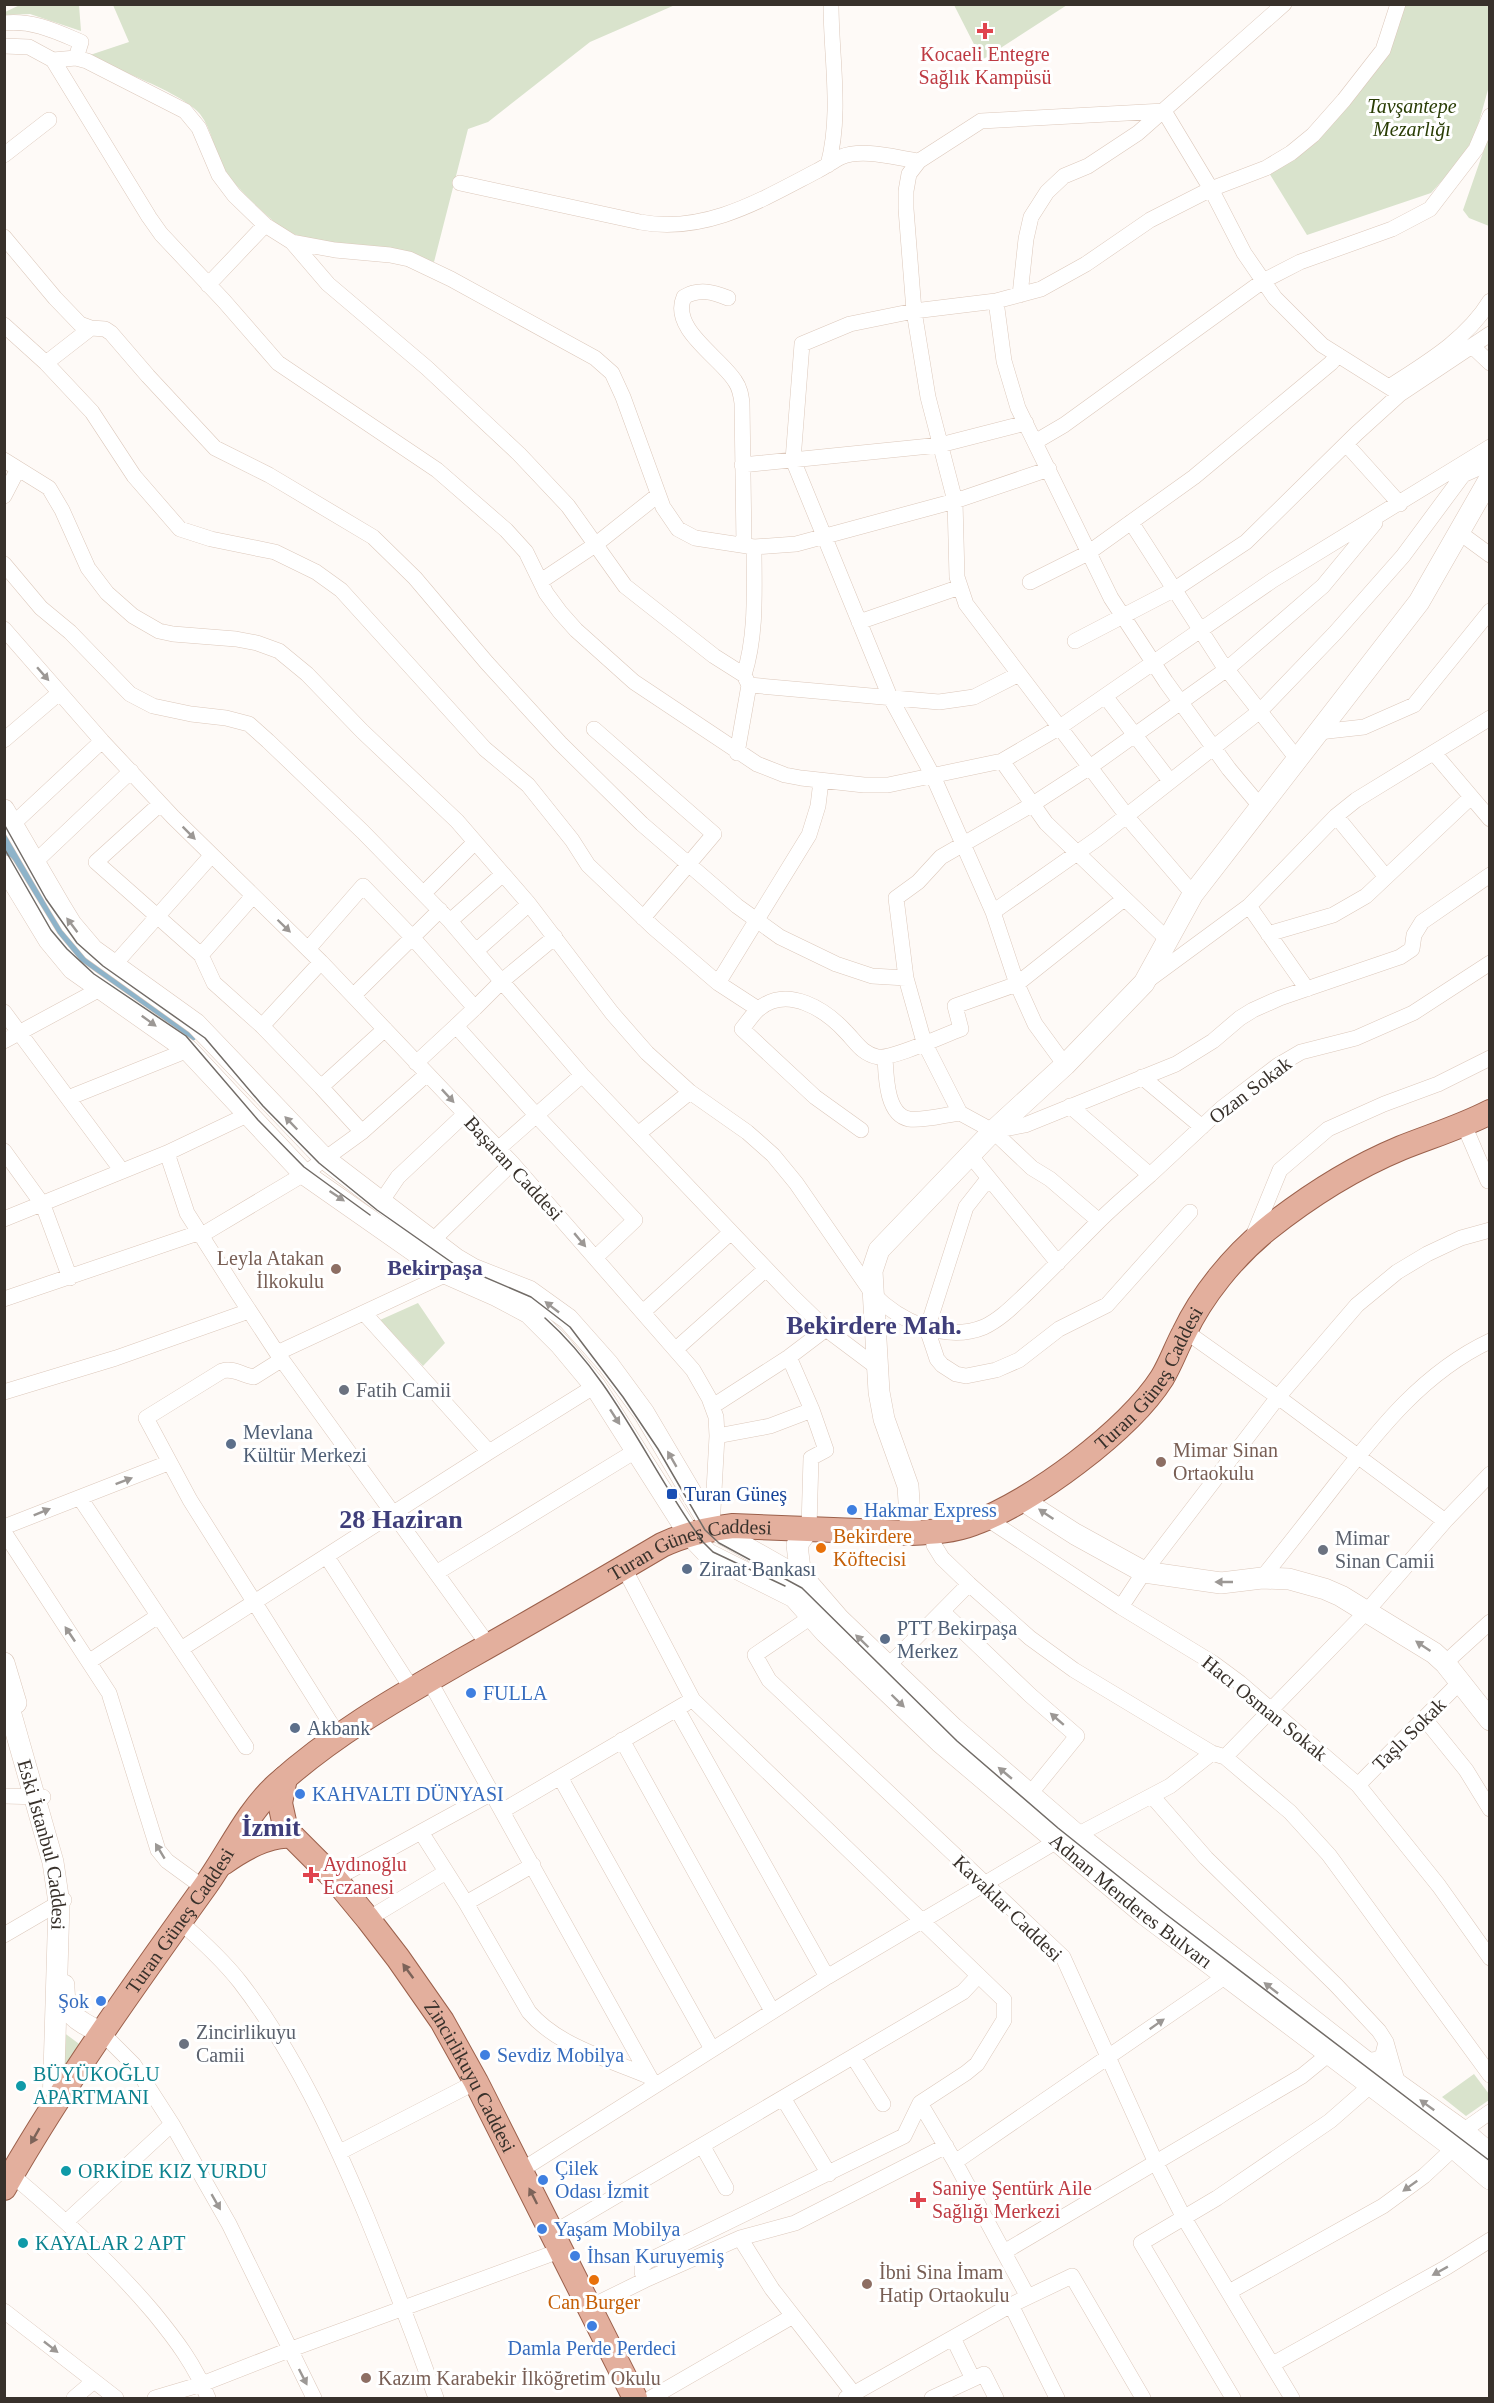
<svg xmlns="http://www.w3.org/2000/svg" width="1494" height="2403" viewBox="0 0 1494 2403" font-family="'Times New Roman',serif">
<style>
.green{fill:#d9e3cc}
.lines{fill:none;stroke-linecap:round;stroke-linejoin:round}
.canal{stroke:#8eb3c9;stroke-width:14}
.street-casing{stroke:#dcc8bb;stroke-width:16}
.secondary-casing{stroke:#dcc8bb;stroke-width:22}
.primary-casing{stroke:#9b604b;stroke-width:26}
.street{stroke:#fff;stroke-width:15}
.secondary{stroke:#fff;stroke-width:21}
.primary{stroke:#e3af9d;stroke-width:24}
.tram{stroke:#726c67;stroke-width:1.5}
.oneway{fill:#9c9895}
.oneway2{fill:#7c6359}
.health-dot{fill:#e0444e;stroke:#fff;stroke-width:2}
.education-dot{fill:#8d6e63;stroke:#fff;stroke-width:2}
.worship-dot{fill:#6b7280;stroke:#fff;stroke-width:2}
.service-dot{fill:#5c6f8a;stroke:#fff;stroke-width:2}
.transit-dot{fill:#1a4fb4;stroke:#fff;stroke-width:2}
.shop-dot{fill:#3f7fe0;stroke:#fff;stroke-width:2}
.food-dot{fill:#e8710a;stroke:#fff;stroke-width:2}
.culture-dot{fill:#0f9aa8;stroke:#fff;stroke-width:2}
.labels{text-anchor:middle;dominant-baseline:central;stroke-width:6;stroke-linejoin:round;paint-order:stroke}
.health-label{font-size:20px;fill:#be3a42;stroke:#fff;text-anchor:start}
.park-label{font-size:20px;font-style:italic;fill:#2a3d05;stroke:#fff}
.street-label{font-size:20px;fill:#38312b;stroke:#fff}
.education-label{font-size:20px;fill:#785e54;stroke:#fff;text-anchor:start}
.worship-label{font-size:20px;fill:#5b616d;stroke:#fff;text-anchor:start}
.service-label{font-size:20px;fill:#4e5e75;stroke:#fff;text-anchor:start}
.transit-label{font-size:20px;fill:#164399;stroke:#fff;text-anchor:start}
.shop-label{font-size:20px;fill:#366cbe;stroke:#fff;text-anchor:start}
.food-label{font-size:20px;fill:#c56008;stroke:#fff;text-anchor:start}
.culture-label{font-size:20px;fill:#0d838f;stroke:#fff;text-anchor:start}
.quarter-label{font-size:22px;font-weight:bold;fill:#3f3e7a;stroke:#fff}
.district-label{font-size:26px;font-weight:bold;fill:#3f3e7a;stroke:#fff}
</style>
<rect width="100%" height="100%" fill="#fefaf7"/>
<!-- green -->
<path class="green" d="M22 4 79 5 81 31 30 14 5 15V12Z
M113 5H675L590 42 488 122 468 129 434 262C424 259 414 255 404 253 369 247 314 248 284 229 269 219 231 183 223 168 214 151 212 129 200 114 183 93 113 68 87 56L129 42Z
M954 5H1067L982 60Z
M1401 5H1489V86L1472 147 1431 193 1307 235 1266 168 1329 126 1367 70Z
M1489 135V226L1469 218 1463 210Z
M418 1303 445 1343 423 1366 380 1320Z
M63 2032 82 2046 62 2070Z
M1474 2074 1489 2094V2100L1466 2116 1442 2097Z"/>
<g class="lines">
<!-- canal -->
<path class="canal" d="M4 837 45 906 66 936 87 960 191 1034"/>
<defs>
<path id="street" d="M4 23C33 20 55 31 81 42L76 58
M4 46 29 47 53 60 149 217 161 234 224 301 278 363 437 470 506 530 526 552 546 593 560 612 576 630 634 682 757 764 785 775 801 778 864 785H888L1002 761 1060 727 1273 580 1490 447
M53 60 76 58 87 61 185 111 199 128 219 175 234 195 265 225 292 242 328 284 427 368 519 454 568 506 625 586 714 656 744 675 749 685 737 753
M1164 111 981 121 919 161 909 174 906 191V209L914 311 928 397 955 501 957 577 966 604 1133 824 1193 894
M1164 111 1211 189 1244 253 1275 298 1322 345 1400 394
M4 155 49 120
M828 165C842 114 831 57 831 4
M460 183 640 222C706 234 761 200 817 171 825 167 833 161 841 157 863 148 896 158 919 161
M4 237 55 298 80 324 91 328 105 329 111 333 148 376 215 448 269 475 373 537 415 578 487 663 560 743 642 824 737 906 780 937 836 964 872 976 906 978
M292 242 335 250 390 255 409 259 451 279 595 358 612 373 623 397 663 507 678 529 695 538 754 547 796 544 955 501 1049 469
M208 285 265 225
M1020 295 1026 239 1031 217 1047 192 1064 176 1088 166 1138 133 1284 4
M728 298C713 292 699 288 684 297 670 329 720 357 735 381 740 388 741 395 742 403L744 545
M996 301 1004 361 1018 408 1111 598 1166 682 1229 769 1260 806
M4 325 46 363 92 412 134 476 180 529 211 539 275 552 316 572 341 590 485 749 528 785 572 840 588 865 654 928 718 983 758 1009
M1472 346 1490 363
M46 363 91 328
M1389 387C1426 363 1466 340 1490 301
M1035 442 1064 425 1263 281 1300 262 1392 229 1430 209 1476 149 1490 116
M1346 444 1400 504
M4 460 49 488 62 510 88 568 107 593 133 616 159 631 173 634 236 639 257 643 279 651 307 674 362 731 457 821 529 904 612 1013 647 1053 690 1092 747 1132 773 1155 796 1183 872 1293C899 1321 945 1343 984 1327 1001 1319 1014 1305 1027 1293 1052 1269 1075 1245 1099 1221 1115 1205 1133 1190 1150 1175
M742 465 940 445 1026 423
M4 496 18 469
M1131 522 1221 662 1298 760
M1460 533 1490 555
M4 564 41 608 70 632 130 694 153 706 191 714 226 718 249 724 268 741 363 832 450 921 582 1075 792 1296 826 1329 878 1368
M541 581 595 545 658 495
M1030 582 1088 553 1194 477 1331 363 1338 355
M859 622 960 587
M4 629 102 741 173 817 321 962 512 1163 693 1370 709 1398 716 1417 717 1436 712 1528
M1075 641 1175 589 1246 542 1357 433 1400 394 1490 334
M744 675C757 634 754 589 754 547
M749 685 939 702 974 697 1019 674
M1105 696 1170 781
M594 729 714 834 643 918
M1319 732 1364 727 1414 705 1490 611
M4 740 59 693
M1434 753 1490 819
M1002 761 1046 823 1168 940
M160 804 96 862 201 955 214 983 262 1026 321 1087 362 1132 304 1174 200 1236
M1336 816 1386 877
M14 823 102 741
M34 863 131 771
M424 893 475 842
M1249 906 1307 989
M993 912 1097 839 1260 711 1335 633 1403 556 1463 475 1490 463
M450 921 503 874
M1268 934 1333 915 1366 896 1471 797
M308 949 363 886 412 937 475 1008 456 1026 536 1115 635 1220 595 1258
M476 951 529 904
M201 955 253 896
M114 965 211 856
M1147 981 1249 906 1336 816 1356 800 1490 718
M718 983 809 835 818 806 821 781
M353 996 440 910
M475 1008 502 981 555 937
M4 1012 122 1171
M262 1026 321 962
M4 1041 100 989
M885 1057C886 1075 886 1115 909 1119 924 1121 944 1115 960 1113
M416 1063 456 1026
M1065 1065 1035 1024 1017 984 993 912 933 776 890 697 793 460 802 344 850 324 914 311 996 301 1041 289 1086 264 1150 220 1211 189 1266 168 1291 153 1313 135 1344 100 1383 50 1398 4
M1142 1077 1202 1127
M321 1087 385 1029
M68 1098 188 1050
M1070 1106 1150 1175 1222 1108 1277 1066 1301 1052 1356 1038 1413 1013 1490 963
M1464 1125 1488 1181
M861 1130 815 1097 742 1029C748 1022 753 1013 760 1008 788 986 825 1009 846 1032 856 1042 862 1054 878 1057 893 1059 944 1035 961 1029L955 1006 1017 984 1124 899
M993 1131 1025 1125 1176 1064 1213 1041 1240 1018 1253 1010 1280 998 1400 957 1412 949 1414 935 1422 922 1490 875
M362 1132 427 1074
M638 1134 690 1092
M498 1149 582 1075
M4 1151 43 1205 70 1278
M167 1153 187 1213 237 1292 277 1353 489 1646
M970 1155 1058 1263
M988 1179 966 1207 927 1329 937 1359 942 1365 956 1374 966 1376 996 1370 1019 1360 1059 1329 1107 1305 1190 1212
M381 1202 398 1177 465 1114
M4 1219 167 1153 247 1115
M1099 1221 1050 1179 1032 1168 993 1131 960 1113 924 1042 906 978 896 898 918 882 941 857 1033 804 1090 767 1227 669 1323 586 1375 523
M1253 1236 1280 1170 1328 1129 1384 1104 1438 1084 1490 1058
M432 1241 512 1163
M4 1299 198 1233
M643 1312 730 1233
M364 1313 489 1452
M1185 1331 1278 1397 1445 1521
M676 1349 766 1269
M277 1353 447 1274
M789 1357 812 1410 826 1450 811 1458 809 1528
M281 1360 254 1377C243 1376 234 1367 222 1371L146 1418 190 1500 338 1735
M4 1392 116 1358 249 1311
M713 1406 789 1357 826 1329
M717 1436 770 1426 812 1410
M80 1498 246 1747
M986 1518 1121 1607 1213 1663 1240 1683 1358 1785 1439 1886 1490 1958
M4 1527 168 1463
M4 1532 109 1693 158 1850 167 1861 204 1888
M932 1532 934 1545 942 1558 969 1584 1030 1638 1074 1670 1212 1753 1225 1757 1290 1812 1329 1855 1490 2075
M327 1557 412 1689
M624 1568 693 1700 1004 2000V2020L977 2064 966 2073 920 2103 955 2162 1028 2297
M436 1573 637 1450
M1262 1578C1287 1547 1312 1515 1336 1484 1380 1428 1424 1372 1490 1341
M1121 1607 1144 1572 1278 1397 1357 1305 1397 1272 1427 1254 1461 1238 1490 1230
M943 1612 1030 1695 1077 1736 1030 1794
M811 1617 755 1655 769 1680 1063 1957 1156 2163 1184 2218 1292 2398
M181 1649 489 1452 595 1386
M90 1661 158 1616
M1445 1663 1490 1622
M888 1666 969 1584
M429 1680 654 2085
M677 1709 827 1977
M1424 1718 1466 1770 1490 1809
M622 1740 772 2011
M1225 1757 1367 1611 1445 1521 1490 1474
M560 1777 712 2049
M1358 1785 1460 1682
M4 1796 43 1797
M1152 1796 1206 1858 1336 1985 1379 2031 1386 2042
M502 1811 685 1704
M421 1832 466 1903 529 2012C558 2046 608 2059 648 2076
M1077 1835 1170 1786 1212 1753
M335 1879 492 1793
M466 1903 533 1865
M368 1919 446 1872
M179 1921C201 1940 222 1959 240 1982 294 2052 332 2134 366 2215 391 2276 414 2336 436 2398
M4 1935 64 1900
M102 2033 134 2065 172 2124 229 2224 314 2398
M854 2058 883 2104
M1365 2061 1379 2059 1383 2054 1386 2042 1398 2084
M783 2098 829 2174
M1463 2131 1490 2112
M703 2147 726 2188
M340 2152 476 2082
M955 2162 1226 1976
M520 2171 827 1977 1057 1841
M12 2175C63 2218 111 2262 154 2313 176 2340 195 2365 208 2398
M66 2222 172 2124
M553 2233 963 1992 978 1976
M740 2238 772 2289 854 2394
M1004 2252 1302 2076 1329 2054
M645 2280 642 2272V2266L648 2261 904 2136 920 2103
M1229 2292 1383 2206 1424 2176 1454 2148
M1011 2305 1057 2398
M590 2307 645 2280 740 2238 795 2223 946 2146
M4 2311 116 2398
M953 2338 973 2379
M1273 2364 1447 2267 1490 2240
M74 2398 94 2381
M155 2398 202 2384 289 2350 562 2250
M651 2398 793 2316
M846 2398 1011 2305 1072 2276 1143 2398
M932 2398 984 2374 996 2398
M1233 2398 1141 2243 1217 2198 1330 2121 1370 2086"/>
<g id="secondary">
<path d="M4 810 60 906 71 924 93 950 196 1024 325 1159 456 1259 473 1269 529 1291 568 1319 608 1364 644 1413 712 1528 807 1582 839 1619 953 1728 1077 1835 1365 2061 1463 2131 1490 2154"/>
<path id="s1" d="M4 866 49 940 73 969 188 1050 304 1174 447 1274 497 1296 529 1313 560 1344 595 1386 689 1534 708 1554 794 1597 825 1632 940 1742 1057 1841 1144 1914 1454 2148 1490 2179"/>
<path d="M1022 1500 1075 1534 1144 1572 1221 1583 1262 1578 1289 1579 1325 1589 1341 1596 1434 1653 1445 1663 1490 1720"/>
<path d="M911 1533 908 1486 884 1419 879 1392 872 1271 879 1250 993 1131 1065 1065 1144 983 1193 894 1419 602 1490 478"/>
<path d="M807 1582 800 1569 797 1545 809 1528"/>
<path d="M4 1663 16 1703"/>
<path id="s2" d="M4 1690 53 1862 59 1903 53 2106"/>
<path d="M64 1985C63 2015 78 2021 102 2033"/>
</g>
<g id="primary">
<path id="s3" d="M285 1778 280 1803 285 1826 292 1836 335 1879 368 1919 398 1958 442 2021 476 2082 635 2398"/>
<path d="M223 1863C241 1850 270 1833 292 1836"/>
<path id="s4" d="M4 2188C64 2083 135 1984 206 1885 229 1853 247 1812 277 1785 333 1734 399 1697 465 1659 531 1622 596 1584 662 1545 685 1534 708 1529 733 1526L911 1533C933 1532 953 1531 974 1523 1031 1503 1129 1430 1162 1378 1171 1363 1176 1348 1184 1333 1202 1295 1233 1257 1266 1230 1306 1198 1353 1168 1401 1148 1431 1136 1461 1127 1490 1112"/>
</g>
</defs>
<!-- street casing -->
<use href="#street" class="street-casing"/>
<!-- secondary casing -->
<use href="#secondary" class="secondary-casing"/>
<!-- primary casing -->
<use href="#primary" class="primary-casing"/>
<!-- street -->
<use href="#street" class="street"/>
<!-- secondary -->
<use href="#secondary" class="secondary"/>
<!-- primary -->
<use href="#primary" class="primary"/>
<!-- tram -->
<path class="tram" d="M4 824 46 899 77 943 103 966 205 1038 263 1106 319 1163 377 1210 454 1264 531 1297 570 1327 623 1397 658 1449 705 1530 719 1543 802 1588 957 1741 1058 1828 1163 1912 1490 2161
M4 848 51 930 67 949 94 974 186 1036 258 1120 304 1167 370 1215
M545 1318C614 1379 649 1468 703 1542L713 1552 785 1586"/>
</g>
<!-- one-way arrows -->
<defs><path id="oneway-solid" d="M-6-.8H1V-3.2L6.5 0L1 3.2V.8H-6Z" transform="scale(1.5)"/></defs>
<g class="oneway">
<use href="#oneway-solid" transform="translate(43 674) rotate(49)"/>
<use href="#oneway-solid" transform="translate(189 833) rotate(45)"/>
<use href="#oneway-solid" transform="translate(72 925) rotate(-127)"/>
<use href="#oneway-solid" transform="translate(284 926) rotate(44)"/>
<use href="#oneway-solid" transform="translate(149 1021) rotate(36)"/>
<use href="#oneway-solid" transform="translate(448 1096) rotate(47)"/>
<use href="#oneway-solid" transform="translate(291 1123) rotate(-134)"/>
<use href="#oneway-solid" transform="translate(337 1196) rotate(34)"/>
<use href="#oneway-solid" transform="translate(580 1240) rotate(50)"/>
<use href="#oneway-solid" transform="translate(552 1307) rotate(-142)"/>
<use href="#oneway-solid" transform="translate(615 1417) rotate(57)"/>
<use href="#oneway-solid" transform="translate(672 1459) rotate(-120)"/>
<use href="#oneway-solid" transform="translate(124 1481) rotate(-21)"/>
<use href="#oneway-solid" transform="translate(42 1512) rotate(-22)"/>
<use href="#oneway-solid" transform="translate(1046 1514) rotate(-146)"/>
<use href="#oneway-solid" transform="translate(1224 1582) rotate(180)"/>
<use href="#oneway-solid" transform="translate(70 1634) rotate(-124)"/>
<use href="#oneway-solid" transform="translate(862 1641) rotate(-136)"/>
<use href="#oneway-solid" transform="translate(1423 1646) rotate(-146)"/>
<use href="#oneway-solid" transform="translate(898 1701) rotate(44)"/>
<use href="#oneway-solid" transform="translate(1057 1719) rotate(-139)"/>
<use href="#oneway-solid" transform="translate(1005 1773) rotate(-140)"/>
<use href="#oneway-solid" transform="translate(160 1851) rotate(-121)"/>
<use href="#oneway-solid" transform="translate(1271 1988) rotate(-142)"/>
<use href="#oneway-solid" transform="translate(1157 2024) rotate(-35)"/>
<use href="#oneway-solid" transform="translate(1427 2105) rotate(-144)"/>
<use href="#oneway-solid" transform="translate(1410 2186) rotate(144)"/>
<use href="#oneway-solid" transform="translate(216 2202) rotate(60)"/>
<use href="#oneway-solid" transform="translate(1440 2271) rotate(151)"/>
<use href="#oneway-solid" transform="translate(51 2347) rotate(38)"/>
<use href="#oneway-solid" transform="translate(303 2377) rotate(63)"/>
</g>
<g class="oneway2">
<use href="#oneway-solid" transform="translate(408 1971) rotate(-126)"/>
<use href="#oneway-solid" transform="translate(35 2136) rotate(120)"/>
<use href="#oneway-solid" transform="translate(533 2196) rotate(-117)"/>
</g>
<!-- markers -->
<g class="health-dot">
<path d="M982 22h6v6h6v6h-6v6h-6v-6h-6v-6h6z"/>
<path d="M308 1866h6v6h6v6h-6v6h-6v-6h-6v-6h6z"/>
<path d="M915 2191h6v6h6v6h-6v6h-6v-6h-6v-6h6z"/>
</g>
<g class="education-dot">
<circle cx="336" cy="1269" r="6"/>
<circle cx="1161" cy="1462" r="6"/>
<circle cx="867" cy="2284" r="6"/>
<circle cx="366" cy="2378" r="6"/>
</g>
<g class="worship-dot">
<circle cx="344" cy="1390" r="6"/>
<circle cx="1323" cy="1550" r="6"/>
<circle cx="184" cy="2044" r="6"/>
</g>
<g class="service-dot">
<circle cx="231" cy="1444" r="6"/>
<circle cx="687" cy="1569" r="6"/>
<circle cx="885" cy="1639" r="6"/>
<circle cx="295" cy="1728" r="6"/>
</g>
<rect class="transit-dot" x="666" y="1488" width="12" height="12" rx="3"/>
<g class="shop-dot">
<circle cx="852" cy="1510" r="6"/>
<circle cx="471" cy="1693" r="6"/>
<circle cx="300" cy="1794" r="6"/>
<circle cx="101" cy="2001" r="6"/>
<circle cx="485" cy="2055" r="6"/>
<circle cx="543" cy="2180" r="6"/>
<circle cx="542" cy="2229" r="6"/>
<circle cx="575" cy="2256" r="6"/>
<circle cx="592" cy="2326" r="6"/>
</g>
<g class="food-dot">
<circle cx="821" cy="1548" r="6"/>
<circle cx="594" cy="2280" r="6"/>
</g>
<g class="culture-dot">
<circle cx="21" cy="2086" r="6"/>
<circle cx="66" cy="2171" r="6"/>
<circle cx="23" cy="2243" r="6"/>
</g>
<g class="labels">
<!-- health labels -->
<g class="health-label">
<text x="985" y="54" text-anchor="middle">Kocaeli Entegre<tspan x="985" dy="23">Sağlık Kampüsü</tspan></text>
<text x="323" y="1864">Aydınoğlu<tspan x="323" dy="23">Eczanesi</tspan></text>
<text x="932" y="2188">Saniye Şentürk Aile<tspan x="932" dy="23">Sağlığı Merkezi</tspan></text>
</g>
<!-- park labels -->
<g class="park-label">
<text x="1412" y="106">Tavşantepe<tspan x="1412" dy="23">Mezarlığı</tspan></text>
</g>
<!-- street labels -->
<g class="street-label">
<text transform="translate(1250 1090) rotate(-37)">Ozan Sokak</text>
<text transform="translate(514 1168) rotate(47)">Başaran Caddesi</text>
<text stroke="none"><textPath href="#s4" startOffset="1490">Turan Güneş Caddesi</textPath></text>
<text stroke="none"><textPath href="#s4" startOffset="968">Turan Güneş Caddesi</textPath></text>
<text transform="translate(1265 1708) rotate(39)">Hacı Osman Sokak</text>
<text transform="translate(1409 1734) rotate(-45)">Taşlı Sokak</text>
<text stroke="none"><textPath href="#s2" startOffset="160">Eski İstanbul Caddesi</textPath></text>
<text stroke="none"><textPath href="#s1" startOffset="1552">Adnan Menderes Bulvarı</textPath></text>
<text transform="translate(1008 1908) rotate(44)">Kavaklar Caddesi</text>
<text stroke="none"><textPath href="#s4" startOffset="320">Turan Güneş Caddesi</textPath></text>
<text stroke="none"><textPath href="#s3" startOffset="362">Zincirlikuyu Caddesi</textPath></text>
</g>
<!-- education labels -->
<g class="education-label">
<text x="324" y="1258" text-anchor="end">Leyla Atakan<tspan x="324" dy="23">İlkokulu</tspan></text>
<text x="1173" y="1450">Mimar Sinan<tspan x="1173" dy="23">Ortaokulu</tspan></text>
<text x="879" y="2272">İbni Sina İmam<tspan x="879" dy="23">Hatip Ortaokulu</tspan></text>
<text x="378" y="2378">Kazım Karabekir İlköğretim Okulu</text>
</g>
<!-- worship labels -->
<g class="worship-label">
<text x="356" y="1390">Fatih Camii</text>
<text x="1335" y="1538">Mimar<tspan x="1335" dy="23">Sinan Camii</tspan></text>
<text x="196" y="2032">Zincirlikuyu<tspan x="196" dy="23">Camii</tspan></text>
</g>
<!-- service labels -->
<g class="service-label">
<text x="243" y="1432">Mevlana<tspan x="243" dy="23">Kültür Merkezi</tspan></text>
<text x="699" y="1569">Ziraat Bankası</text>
<text x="897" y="1628">PTT Bekirpaşa<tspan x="897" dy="23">Merkez</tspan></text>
<text x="307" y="1728">Akbank</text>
</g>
<!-- transit labels -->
<g class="transit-label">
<text x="684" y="1494">Turan Güneş</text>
</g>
<!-- shop labels -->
<g class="shop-label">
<text x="864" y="1510">Hakmar Express</text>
<text x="483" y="1693">FULLA</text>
<text x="312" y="1794">KAHVALTI DÜNYASI</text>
<text x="89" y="2001" text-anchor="end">Şok</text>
<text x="497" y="2055">Sevdiz Mobilya</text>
<text x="555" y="2168">Çilek<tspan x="555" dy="23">Odası İzmit</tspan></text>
<text x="554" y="2229">Yaşam Mobilya</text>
<text x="587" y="2256">İhsan Kuruyemiş</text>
<text x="592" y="2348" text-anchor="middle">Damla Perde Perdeci</text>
</g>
<!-- food labels -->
<g class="food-label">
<text x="833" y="1536">Bekirdere<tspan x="833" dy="23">Köftecisi</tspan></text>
<text x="594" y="2302" text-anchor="middle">Can Burger</text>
</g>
<!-- culture labels -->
<g class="culture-label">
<text x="33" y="2074">BÜYÜKOĞLU<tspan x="33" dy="23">APARTMANI</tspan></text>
<text x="78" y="2171">ORKİDE KIZ YURDU</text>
<text x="35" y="2243">KAYALAR 2 APT</text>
</g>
<!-- quarter labels -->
<g class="quarter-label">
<text x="435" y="1267">Bekirpaşa</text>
</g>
<!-- district labels -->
<g class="district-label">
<text x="874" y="1325">Bekirdere Mah.</text>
<text x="401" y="1519">28 Haziran</text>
<text x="271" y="1827">İzmit</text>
</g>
</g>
<!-- border -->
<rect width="1494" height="2403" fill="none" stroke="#38312b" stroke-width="12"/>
</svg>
